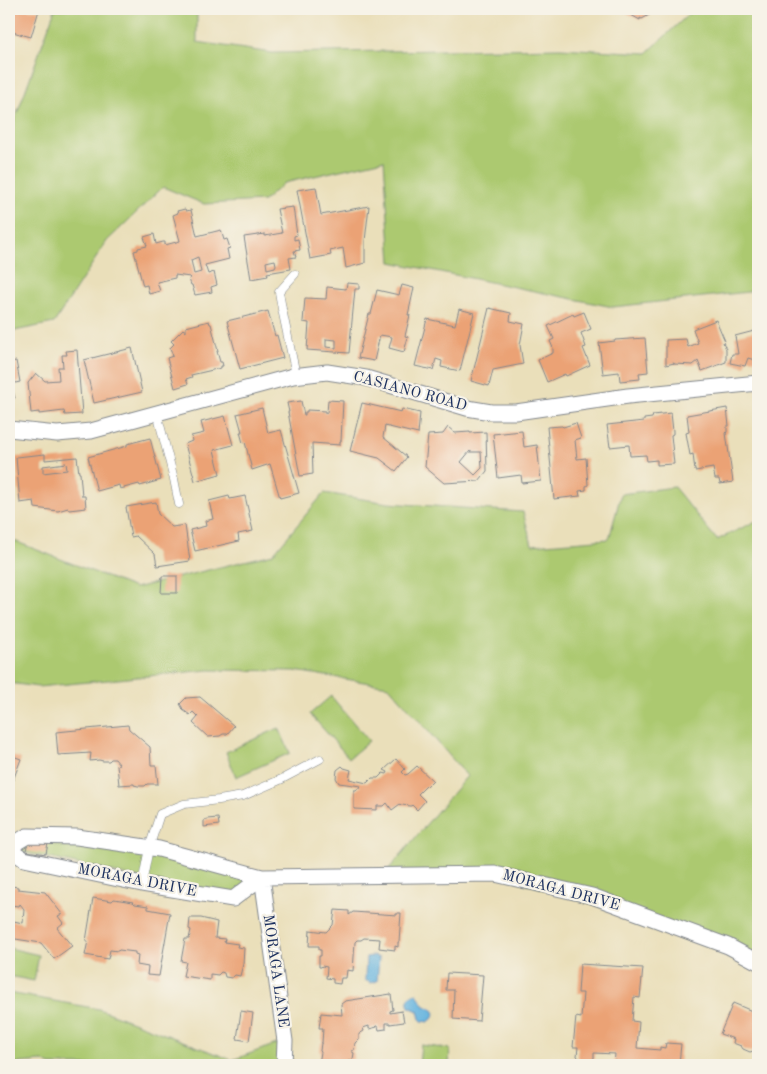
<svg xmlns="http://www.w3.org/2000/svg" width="767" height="1074" viewBox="0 0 767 1074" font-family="'Old Standard TT',serif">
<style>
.green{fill:#acc970;stroke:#647c67}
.water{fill:#65b4df;stroke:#40729e}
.building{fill:#eba274;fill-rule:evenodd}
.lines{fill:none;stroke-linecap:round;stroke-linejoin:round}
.service-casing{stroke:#82878c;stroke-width:9}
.minor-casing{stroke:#82878c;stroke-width:17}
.service{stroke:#fff;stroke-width:8}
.minor{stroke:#fff;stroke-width:15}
.labels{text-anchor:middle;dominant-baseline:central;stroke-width:4.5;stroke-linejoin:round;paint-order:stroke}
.street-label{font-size:15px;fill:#1b2f5e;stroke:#f7f3e8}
</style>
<rect width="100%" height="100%" fill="#f7f3e8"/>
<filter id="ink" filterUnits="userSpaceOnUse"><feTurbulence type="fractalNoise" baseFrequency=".02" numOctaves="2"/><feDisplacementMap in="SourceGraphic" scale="10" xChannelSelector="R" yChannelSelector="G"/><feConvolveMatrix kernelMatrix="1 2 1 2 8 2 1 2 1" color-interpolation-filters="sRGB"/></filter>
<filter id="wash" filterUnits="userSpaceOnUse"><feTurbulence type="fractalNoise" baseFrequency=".0096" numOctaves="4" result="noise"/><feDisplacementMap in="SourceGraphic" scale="20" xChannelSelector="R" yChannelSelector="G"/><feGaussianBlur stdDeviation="1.12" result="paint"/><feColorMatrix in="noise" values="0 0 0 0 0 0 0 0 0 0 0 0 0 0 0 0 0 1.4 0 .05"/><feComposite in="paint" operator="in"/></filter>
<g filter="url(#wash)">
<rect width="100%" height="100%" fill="#eadfba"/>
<!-- green -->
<path class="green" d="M55 9H197V42L272 53 560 48 647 53 694 9H758V286L748 292 613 307 391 262 384 160 284 183 264 201 204 204 163 187 107 241 54 323 9 332V136Z
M674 487 717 540 758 520V962L728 946 495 874 383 876 467 776 389 686 295 671 208 670 38 687 9 683V539L135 588 273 554 324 493 388 503 523 512 532 545 609 539 621 494Z
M331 696 369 741 349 758 310 714Z
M279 728 290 753 236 777 226 752Z
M27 836 77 837 262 877 233 899 9 849Z
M9 948 39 955 34 981 9 976Z
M9 993 99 1009 232 1060 285 1041 284 1065H50L43 1061 9 1064Z
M421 1045 450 1049 449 1065H419Z"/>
<!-- water -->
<path class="water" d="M373 956 379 958 377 981 371 983 365 980 366 957Z
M413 994H417L425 1006 432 1009 435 1013 432 1019 428 1022 422 1021 420 1019 418 1011 409 1007C406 1001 409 997 413 994Z"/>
<g id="blocks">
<!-- building -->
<path class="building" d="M9 9 39 10 31 37 9 31Z
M620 9H660L642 19 640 18V20Z
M316 187 321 215 369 206 365 241V263L346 268 343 248 330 251 331 255 310 259 297 190Z
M293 207 297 235 294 236V240L298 239 300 250 294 251 296 257 289 258 291 269 267 273 268 276 251 279 244 237 265 234V236L282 233 277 209ZM275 260 276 265 275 267 267 269 266 262Z
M185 209 186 211 191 210 197 236 221 230 224 240 227 239 230 248 227 249 229 259 205 265 208 274 214 272 217 285 211 287 212 292 195 295 192 285H191L189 279 191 278 190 277 175 275V278L157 282 160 291 149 294 147 285 143 286 134 251 138 250V248L147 246 144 237 154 234 156 244 163 242H165V245L180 241 173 215 178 213 177 211ZM198 257 201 272 194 274 191 260Z
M347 283 359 284V289H355L349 353 307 350 309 323 303 322 305 298 326 299 327 287 346 289ZM326 339 336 340V348L326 347Z
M402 285 414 288 408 315H410L405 336 408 337 404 352 389 348 392 337 380 335 374 361 358 358 369 314H371L377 290 399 295Z
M489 308 511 313 510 321 524 324 520 345 523 364 493 370 489 386 471 381Z
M459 309 474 313 460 371 441 367 442 361 436 359 433 370 415 366 427 319 455 325Z
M268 311 275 336 277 335 283 358 240 369 227 321Z
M584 312 591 329 581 333 586 347 583 348 590 365 566 376 565 374 547 382 538 360 553 353V348L550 341 554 339 548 326 573 314 574 316Z
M716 320 725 341 723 342 726 349V362L702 371 698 361 693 365 674 364V363L666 365V340L686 339 688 347 698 343 693 329Z
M209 321 210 324H211L218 351H217L220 362H222L223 366H221V368L191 375 192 377 186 379 188 384 175 388 167 358 173 356 170 348 174 344 171 341 183 329 186 332V327Z
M758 330V361L748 358 745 366 730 363 732 354H738L735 336Z
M645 338 648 372 639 373 640 379 620 381 619 372 603 374 599 343 615 341V340Z
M132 348 142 392 94 403 84 360Z
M77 350 82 414 65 415 64 411 39 414V412L31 413 28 383 36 373 45 381 59 380 58 367H63L62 355H67L66 351Z
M16 361 20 382 11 384 15 398 9 400V362Z
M328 400 343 401 341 441H340V445L312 443 313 474 300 476 288 412H289L287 403 301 401 304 415H305V412H307V410L325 411V413H327Z
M362 403 401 412 402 409 420 413 418 434 385 426 383 437 407 457 396 471 379 458 350 451Z
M262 408 268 433 281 430 299 493 280 498 270 464 252 470 245 442 243 443 240 432H242L237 414Z
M727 408 729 426H727V432L726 433 733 482 720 484 719 479H715L713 468 695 471 693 454 690 455 686 433 689 432 687 415Z
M671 413 673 431V434L671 435 674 464 657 465V460L647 461 646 455 630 456 629 445 610 447 607 425 644 421V419L652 418 653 415Z
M225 416 233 445 214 450 220 474 195 481 185 444 192 441 191 436 204 433 201 422Z
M576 423 581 438 575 440 577 459 586 458 588 485 586 486V490L579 491 580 496 554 499 547 427 562 426 563 427Z
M448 427 455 433 470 432V433L486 432 487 471 479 481 444 483 425 467 428 435 443 434ZM470 451V452H481L482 468 475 475 461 462Z
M522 431 524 447 537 445 541 481 522 483 521 475 498 478 493 434Z
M150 438 161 480 140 486 139 484 120 489 119 485 97 491 88 457 127 446V444Z
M45 454V460L77 457 79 473H80L82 496H85L86 508 69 510 68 508 58 511 35 508 34 501 20 503 16 457ZM66 463 67 470 43 473V466Z
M229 496 230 499 245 496 253 531 238 534 239 541 195 551 190 530 206 526 205 521 213 519 209 501Z
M156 502 158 514 172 527 185 525 190 561 157 566 155 554 136 536 131 537 126 507Z
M162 576H177V593H161Z
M200 697 234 726 227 734H223L220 736 208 737 193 723 198 717 193 712 190 715 183 710 182 707 180 704 186 698Z
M128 725 129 729 150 747 151 765H156L158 784H147L145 786H138L134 785V784L119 785 117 765 119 764 115 759H111L109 761H103L99 760 90 761 91 753 58 755 56 732Z
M9 747 12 749 10 755 21 759 9 791Z
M396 759 405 769 402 772 405 775 408 774 417 766 433 781 427 787 426 786 418 794 425 801 417 810 412 805 411 806 401 805 400 804 392 810 387 803 384 806H377V810L354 809V790H356L361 786 339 783 336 778 337 770 342 766 344 768 351 770 349 779 367 783 372 778H378L383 773 387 774 388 772 384 770Z
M218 818 219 825 204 827V820L207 819Z
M28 840 48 843 46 854 26 851Z
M11 886 18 887V889L45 892 62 914 58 916 63 923 57 928 72 946 54 959 41 943 9 938V920L23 923 24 909 20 904 19 906 9 905V889L11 890Z
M93 898 112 901 114 899 133 902 135 904 148 906V909L170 913 159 976 147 975 148 967 137 965 138 955 135 954V952L119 950 118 951 110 950 108 959 85 955 88 941H86Z
M335 910 349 911V915L353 912 397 915V913H401L399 942H398V947L395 946V950L379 948 380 939 364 938 361 940H357L355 942 353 971 347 970 346 978H341L340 984 333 983V979L326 978 327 967 322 966 321 967H319V956H321V950H319V946H309L310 930 326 932 333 925Z
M190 918H201L217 922 215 938 225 939 224 942 238 944 237 947 244 948 243 964 240 976 235 975 232 978 225 977 224 973 221 972 218 975 210 974V980L183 976 186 962 181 961 185 939H189L191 930 189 929Z
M580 964 643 968 640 998 634 997 632 1021 639 1022 637 1048 660 1050V1047L665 1048 666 1043 681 1044 679 1064 666 1063 665 1065H614L615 1054 594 1053V1058L589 1062 582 1061 577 1056 578 1047H573L576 1017 581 1018 583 993H578Z
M447 973 483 975 479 1021 453 1019 454 990H446Z
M391 994 393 1010 390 1011V1013L402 1011 404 1022 390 1024V1023H386V1029L379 1030 378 1026H376L377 1027 369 1029V1026L363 1028 364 1031 359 1034V1039L355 1043 354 1050 351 1051 354 1053 353 1059 350 1060V1065H318V1061L320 1058 321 1052 320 1051 321 1043H322L323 1028H319L321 1013 342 1015 341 1004 345 1001Z
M733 1003 752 1011 758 1008V1053L753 1051 750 1052 743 1049 741 1046 733 1043 734 1039 720 1034Z
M241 1011 253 1013 249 1041 237 1039Z"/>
</g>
</g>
<g filter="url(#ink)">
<use href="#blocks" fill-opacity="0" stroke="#82878c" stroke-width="1"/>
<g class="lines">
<defs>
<path id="service" d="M295 274 279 292 282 309 296 375
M157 413 174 479 179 504
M142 884 149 848 160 814 184 804 219 800 243 796 282 779 320 759"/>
<path id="minor" d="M9 429 57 434 91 431 293 376 327 372 366 378 467 408 491 412H516L628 396 758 383
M9 847 27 836 77 837 159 849 262 877 495 874 592 896 728 946 758 962
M9 849 24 859 142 884 233 899 262 877
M262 877 285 1041 284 1065"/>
</defs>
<!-- service casing -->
<use href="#service" class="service-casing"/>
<!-- minor casing -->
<use href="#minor" class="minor-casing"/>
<!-- service -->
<use href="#service" class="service"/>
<!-- minor -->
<use href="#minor" class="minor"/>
</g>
</g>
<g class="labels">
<!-- street labels -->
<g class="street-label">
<text transform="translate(410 392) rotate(15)">CASIANO ROAD</text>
<text transform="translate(137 881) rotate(11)">MORAGA DRIVE</text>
<text transform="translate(561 891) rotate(15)">MORAGA DRIVE</text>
<text transform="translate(275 971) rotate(82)">MORAGA LANE</text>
</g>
</g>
<!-- margin -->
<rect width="767" height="1074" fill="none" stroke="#f7f3e8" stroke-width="30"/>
</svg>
